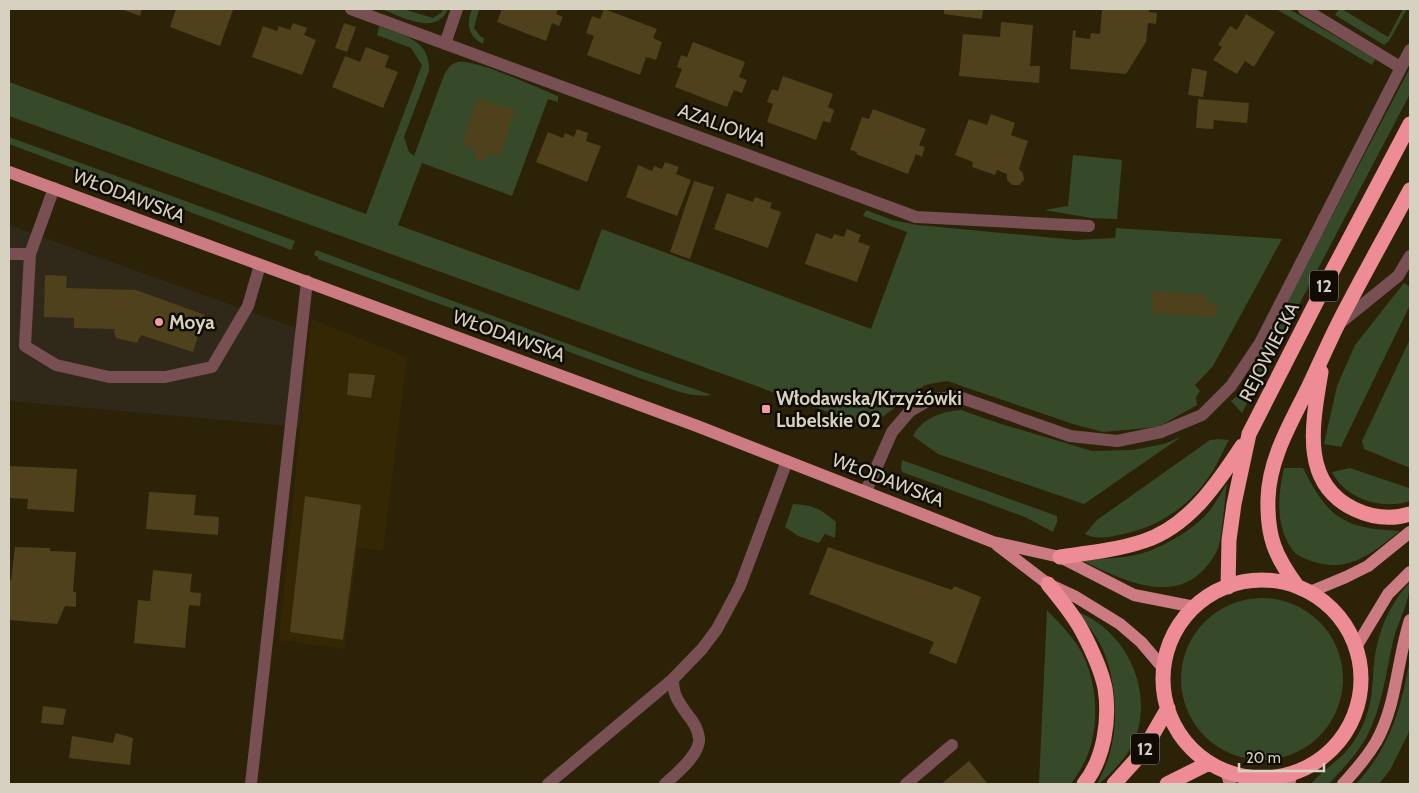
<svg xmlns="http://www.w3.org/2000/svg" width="1419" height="793" viewBox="0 0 1419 793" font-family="Cabin,sans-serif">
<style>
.commercial{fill:#302919}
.built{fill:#332704}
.green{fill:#364a2a}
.building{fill:#4f411b}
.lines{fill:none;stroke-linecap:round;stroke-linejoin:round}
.minor{stroke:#785053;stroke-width:12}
.major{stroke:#cc7b83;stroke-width:12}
.highway{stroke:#ed8c95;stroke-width:15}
.poi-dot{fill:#f49aa2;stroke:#100c03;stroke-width:2}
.labels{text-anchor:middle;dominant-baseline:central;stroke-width:5;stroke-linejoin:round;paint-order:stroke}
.shield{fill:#100c03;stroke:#9b9689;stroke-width:1}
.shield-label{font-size:18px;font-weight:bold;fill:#d7d1c2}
.street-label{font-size:19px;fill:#d7d1c2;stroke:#100c03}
.poi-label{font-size:19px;font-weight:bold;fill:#d7d1c2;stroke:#100c03;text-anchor:start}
</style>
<rect width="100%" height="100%" fill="#2b2207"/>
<!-- commercial -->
<path class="commercial" d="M9 225 307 332 300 427 9 401Z"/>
<!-- built -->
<path class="built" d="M311 319 407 357 383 551 358 548 344 649 279 640Z"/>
<!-- green -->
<path class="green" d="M381 9H403L433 18 441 13 443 9H448C436 37 401 16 381 9Z
M472 9H479L474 28 480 36 484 38 483 44C468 36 466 24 472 9Z
M1276 9H1289L1375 59 1372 65Z
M1339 9H1342L1388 37 1403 9H1407L1389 41 1384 45 1335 15Z
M379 26C404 36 430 39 429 71L404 137 409 152 414 156 444 75C447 70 451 63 458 62 476 59 538 88 558 96V102L548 99 512 196 422 163 398 225 579 291 602 229 871 329 907 232 863 216 866 210 892 220 918 225 1076 240 1115 238 1116 228 1282 239 1213 366 1195 385 1200 391 1196 397 1197 405 1158 427 1103 432 1073 424 947 381 925 385 877 421 864 425 9 116V82L366 214 422 65 411 48 377 35Z
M1410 68V94L1242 413 1231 401 1237 396Z
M9 137 295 241 291 250 9 144Z
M1073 155 1122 160 1117 219 1091 218 1044 210 1068 206Z
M316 250 638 370 712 395C691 399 667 387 648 381L318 259V257L314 255Z
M1404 283 1410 287V305L1341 447 1324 444 1337 386 1355 345Z
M1410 339V468L1364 449 1362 441Z
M961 410 998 423 1092 451 1132 450 1164 444 1181 437 1084 504 938 454 913 436C922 418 943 411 961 410Z
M1218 439 1229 440C1222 452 1217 466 1208 478 1188 507 1158 527 1123 534 1111 537 1095 540 1085 534L1097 520 1210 440Z
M902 460 1057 516V522L1053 532 1025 517 902 472 901 468Z
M1284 468H1303C1329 519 1343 528 1400 531 1384 543 1369 558 1348 563 1335 567 1324 565 1311 561 1304 558 1296 556 1292 549 1275 526 1278 494 1284 468Z
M1350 468 1409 488 1410 501C1383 510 1346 500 1332 472Z
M1227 483C1225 496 1222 542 1217 551 1185 611 1129 583 1083 561 1102 558 1122 559 1140 554 1164 547 1199 527 1213 506 1218 499 1222 491 1227 483Z
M793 504C813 505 821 509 836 522L835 538 825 534 819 543 798 536 785 527Z
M1410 582C1410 602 1398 621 1393 641 1386 673 1382 707 1367 736 1357 755 1342 769 1329 784H1311C1323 769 1341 760 1352 744 1357 737 1363 726 1366 717 1373 698 1372 684 1374 664 1377 634 1389 604 1410 582Z
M1181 679a81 81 0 1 1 162 0a81 81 0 1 1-162 0Z
M1047 610C1060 624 1075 638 1083 655 1098 686 1100 730 1085 761 1081 769 1076 777 1071 784H1039Z
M1078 612C1126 631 1154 689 1135 739 1128 757 1112 772 1099 784H1097C1101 776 1105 768 1108 759 1119 726 1117 683 1103 650 1097 636 1087 624 1078 612Z
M1410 659V728L1408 734 1390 770 1379 784H1356C1391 746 1401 708 1410 659Z"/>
<!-- building -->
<path class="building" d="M121 9H142L140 16Z
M176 9 233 10 220 46 170 27Z
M502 9H558L556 14 563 17 559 26 552 23 546 41 497 22Z
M604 9 657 29 653 38 662 42 656 60 646 57 640 75 587 55 594 36 586 33 592 16 600 19Z
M944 9H983L982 19 944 14Z
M1102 9H1149V12L1157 13 1156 24 1148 23 1146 42 1126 74 1070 69 1073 30 1076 31 1075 37 1090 39 1091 33 1100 34Z
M1246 14 1275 32 1254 67 1245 61 1237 74 1213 60 1222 47 1218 45 1230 26 1237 30Z
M1001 22 1033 25 1030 66H1040L1039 83 959 76 963 34 1000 37Z
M293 23 307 28 304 35 316 40 302 75 252 57 263 26 277 31 279 26 290 30Z
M344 23 356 27 347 52 335 48Z
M693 42 745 62 739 77 747 80 742 93 734 90 727 107 675 87 682 69 677 67 681 55 687 57Z
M366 47 389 56 385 67 398 72 383 108 332 87 345 56 360 62Z
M1192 68 1207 71 1203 97 1188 95Z
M783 76 833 94 828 107 834 110 830 123 823 121 816 140 767 122 773 104 767 102 772 89 778 91Z
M477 98 515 110 500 157 488 153 485 161 474 158 477 150 462 146Z
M1198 99 1249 103 1247 123 1214 120 1213 129 1196 128Z
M873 109 926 129 919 145 925 147 922 157 916 154 908 174 856 154 857 152 850 150 862 117 869 119Z
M991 114 1015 123 1011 135 1028 141 1019 169 1023 173 1024 180 1019 185H1012L1007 180V174L997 170 995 175 972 167 973 162 955 155 969 119 987 125Z
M577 129 588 133 586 141 601 146 587 182 536 162 548 132 563 138 565 133 574 137Z
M665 162 679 167 676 174 691 180 677 216 626 197 638 165 652 171 654 166 662 169Z
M694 181 714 187 690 259 670 252Z
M727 193 753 202 755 197 772 203 770 208 781 212 768 248 714 229Z
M847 229 861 235 858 242 870 246 857 282 805 264 816 233 832 239 834 234 844 237Z
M45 275 67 276 66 288 136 290 205 315 193 352 141 335 137 343 116 338 114 332 115 329 74 328V318L44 317Z
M1153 291 1207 295 1206 302 1217 303 1216 317 1152 313Z
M349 373 375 375 371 398 347 395Z
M9 466 77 469 74 512 27 509 28 499 9 498Z
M149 492 196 495 194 515 219 517 218 535 146 529Z
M305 496 361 505 343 640 290 632Z
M15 547 50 548V551L76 552 73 592H76V607L65 606 57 624 9 620V580H11Z
M828 547 952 590 954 586 981 597 956 664 929 653 934 642 809 594Z
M153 570 192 574 190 592 201 593 200 606 189 605 185 648 134 643 138 600 150 601Z
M43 706 66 709 63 725 41 723Z
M116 733 133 738 130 765 69 758 72 736 113 743Z
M969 761 988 784H941Z"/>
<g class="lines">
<!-- minor -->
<path class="minor" d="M351 9 916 217 1089 226
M1304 9 1400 67
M445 44 457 9
M9 254H30L25 346 56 365 109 377H165L212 367 248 306 260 265
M30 254 54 188
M1340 323 1398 276 1410 256
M866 491 892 432 910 411 931 399 959 397 1070 436 1117 441 1161 432 1202 415 1231 386 1260 343 1410 50
M251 784 307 281
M548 784 673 679 702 649 717 629 740 586 787 461
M665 784C675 775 701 754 699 738 698 729 693 721 687 714 678 701 673 695 673 679
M906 784 952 745"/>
<!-- major -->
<path class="major" d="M9 172 697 426 993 542 1060 557 1134 595 1195 607
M997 545 1048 584 1076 597 1120 624 1141 642 1164 669
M1310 592 1346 577 1368 566 1410 532
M1356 647 1388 594 1410 572
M1226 771 1230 784
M1289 784 1292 773
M1343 784C1355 771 1367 757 1376 742 1397 705 1397 659 1410 620"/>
<!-- highway -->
<path class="highway" d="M1321 372C1313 421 1299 483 1354 509 1373 518 1391 520 1410 514
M1060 557C1088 553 1117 550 1144 541 1189 526 1217 484 1242 446
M1163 679a99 99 0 1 1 198 0a99 99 0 1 1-198 0Z
M1048 584C1060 599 1073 614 1082 631 1091 648 1101 669 1105 688 1110 720 1104 759 1084 784
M1297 586C1275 556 1267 537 1268 499 1269 458 1292 421 1309 386 1319 365 1328 344 1338 324 1361 279 1386 235 1410 190
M1228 587 1229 540 1234 504 1249 434 1326 283 1410 124
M1114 784 1142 753 1168 708
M1167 784 1209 763"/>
</g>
<!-- markers -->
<g class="poi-dot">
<circle cx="159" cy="322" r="5"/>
<rect x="761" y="404" width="10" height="10" rx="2.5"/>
</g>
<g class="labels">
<!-- shield labels -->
<g class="shield">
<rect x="1310" y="270.5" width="28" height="31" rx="4"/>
<rect x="1131" y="733.5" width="28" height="31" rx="4"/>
</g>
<g class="shield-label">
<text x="1324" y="286">12</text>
<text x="1145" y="749">12</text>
</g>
<!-- street labels -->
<g class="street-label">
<text transform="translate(722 125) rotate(20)">AZALIOWA</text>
<text transform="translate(129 196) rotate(21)">WŁODAWSKA</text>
<text transform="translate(509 336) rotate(20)">WŁODAWSKA</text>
<text transform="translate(1269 352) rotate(-63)">REJOWIECKA</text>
<text transform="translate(888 480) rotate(21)">WŁODAWSKA</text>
</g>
<!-- poi labels -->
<g class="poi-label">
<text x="169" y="322">Moya</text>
<text x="776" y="398">Włodawska/Krzyżówki<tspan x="776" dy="22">Lubelskie 02</tspan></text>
</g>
</g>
<!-- border -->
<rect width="1419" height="793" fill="none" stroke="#d7d1c2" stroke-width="20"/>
<!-- scale -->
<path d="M1239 763v8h85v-8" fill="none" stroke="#d7d1c2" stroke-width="2.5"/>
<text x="1246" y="763" font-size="15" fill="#d7d1c2" stroke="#100c03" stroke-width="4" paint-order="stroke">20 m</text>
</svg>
